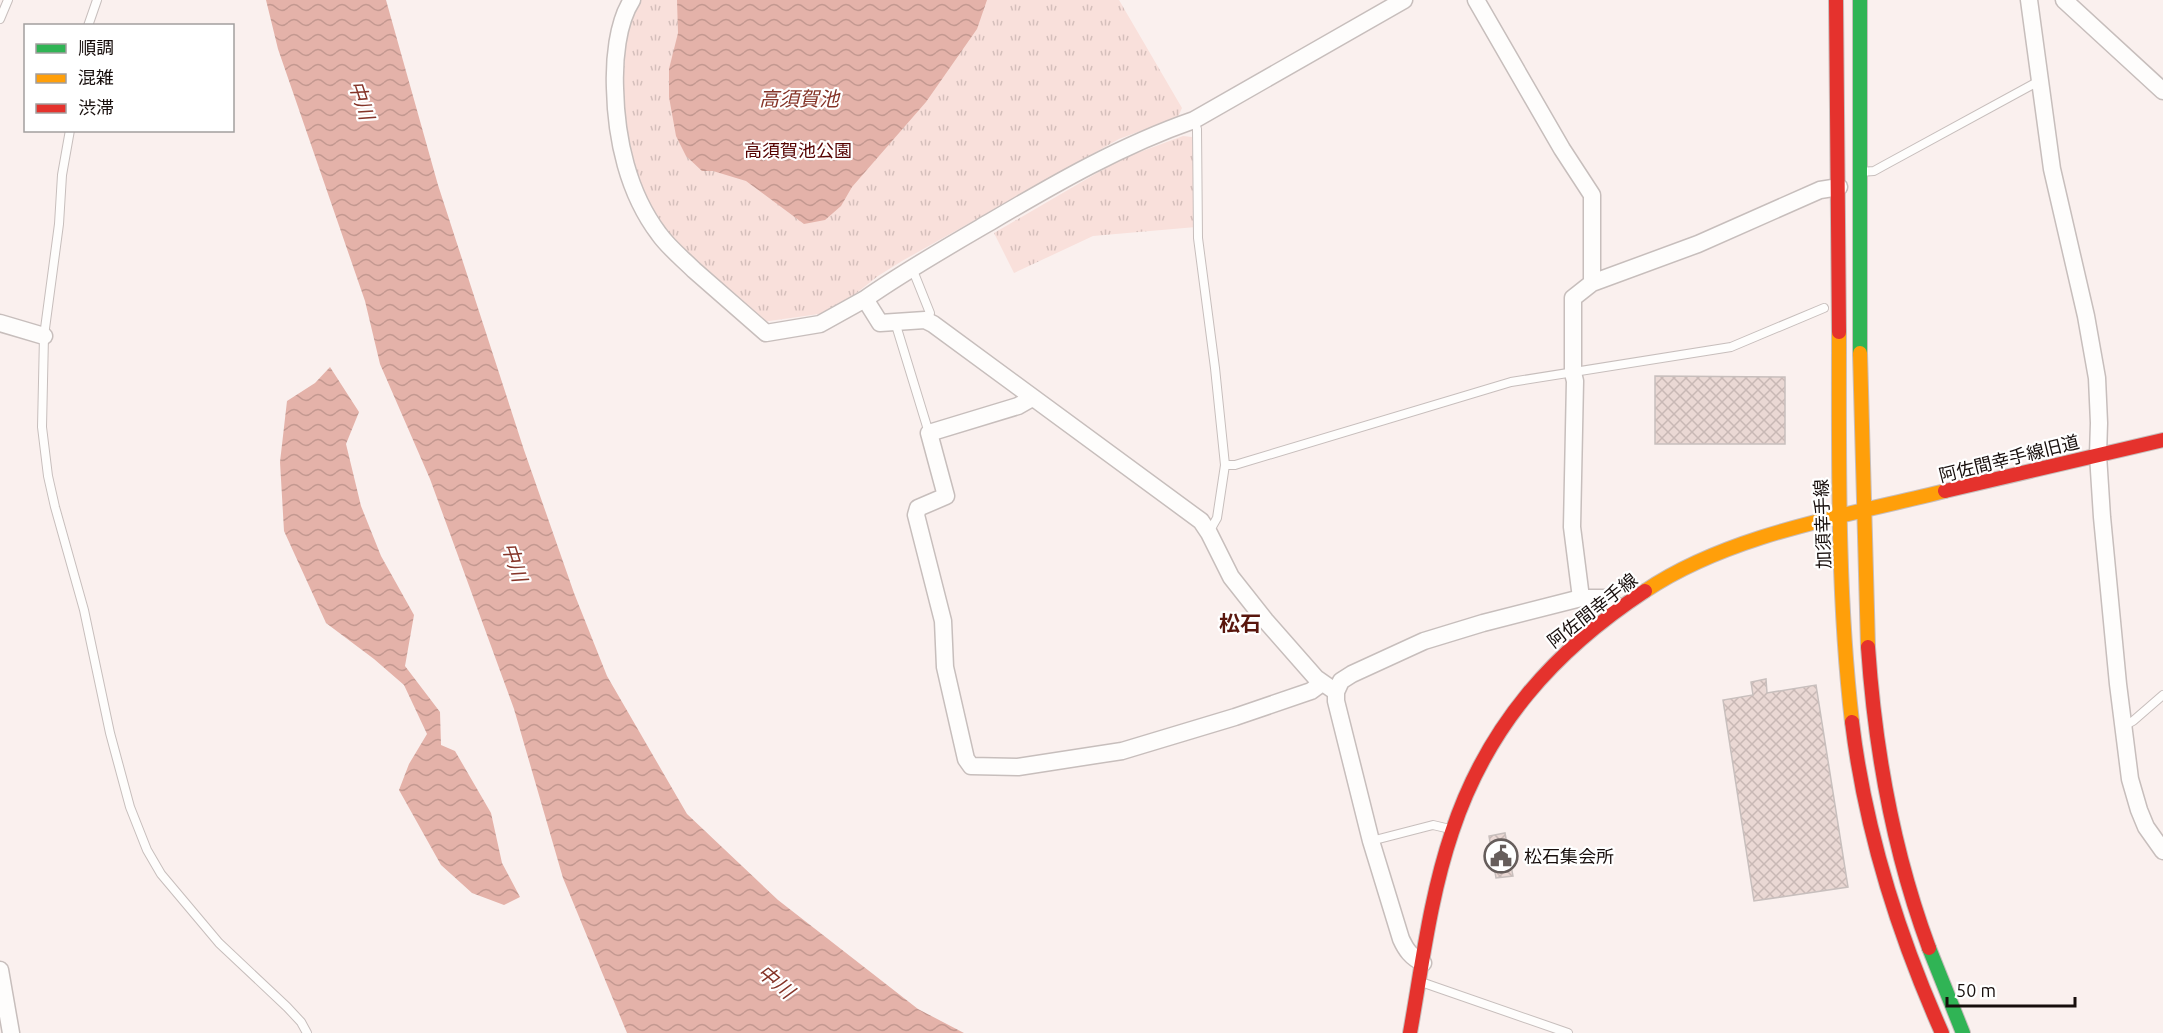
<svg xmlns="http://www.w3.org/2000/svg" width="2163" height="1033" viewBox="0 0 2163 1033" font-family="Ubuntu,'Noto Sans JP',sans-serif">
<style>
.park{fill:url(#park-tufts)}
.water{fill:url(#water-waves)}
.building{fill:url(#building-cross-hatch);stroke:#c8bfbd;stroke-width:1.5}
.lines{fill:none;stroke-linecap:round;stroke-linejoin:round}
.lane-casing{stroke:#c7bebc;stroke-width:10}
.street-casing{stroke:#c7bebc;stroke-width:19}
.fast-casing{stroke:#c7bebc;stroke-width:16}
.slow-casing{stroke:#c7bebc;stroke-width:16}
.jam-casing{stroke:#c7bebc;stroke-width:16}
.lane{stroke:#fefdfc;stroke-width:8}
.street{stroke:#fefdfc;stroke-width:16}
.fast{stroke:#30b455;stroke-width:14}
.slow{stroke:#ff9f0a;stroke-width:14}
.jam{stroke:#e5322d;stroke-width:14}
.labels{text-anchor:middle;dominant-baseline:central;stroke-width:4.5;stroke-linejoin:round;paint-order:stroke}
.park-label{font-size:18px;fill:#550200;stroke:#fff}
.street-label{font-size:18px;fill:#170e0c;stroke:#fff}
.poi-label{font-size:18px;fill:#170e0c;stroke:#fff;text-anchor:start}
.water-label{font-size:20px;font-style:italic;fill:#853428;stroke:#fff}
.quarter-label{font-size:21px;font-weight:bold;fill:#59160d;stroke:#fff}
</style>
<defs>
<pattern id="park-tufts" width="24" height="20" patternUnits="userSpaceOnUse" patternTransform="scale(1.5)"><rect width="24" height="20" fill="#f9e0db"/><path d="M3 7l-1-3M5 7V3M7 7l1-3M15 17l-1-3M17 17v-4M19 17l1-3" fill="none" stroke="#d5bfbb"/></pattern>
<pattern id="water-waves" width="16" height="10" patternUnits="userSpaceOnUse" patternTransform="scale(1.5)"><rect width="16" height="10" fill="#e4b2a9"/><path d="M0 5q4-4 8 0t8 0" fill="none" stroke="#c39890"/></pattern>
<pattern id="building-cross-hatch" width="8" height="8" patternUnits="userSpaceOnUse" patternTransform="scale(1.5)"><rect width="8" height="8" fill="#ead8d4"/><path d="M0 0l8 8M0 8l8-8" fill="none" stroke="#c8b8b5"/></pattern>
</defs>
<rect width="100%" height="100%" fill="#faf0ee"/>
<!-- park -->
<path class="park" d="M641 0H1119L1182 108 1178 117 1119 139 902 261 878 276 854 295 826 313 762 322 667 236 638 183 623 132 620 90 627 28Z
M1183 136 1192 137 1196 227 1093 236 1014 273 994 233 1121 159Z"/>
<!-- water -->
<path class="water" d="M266 0H386L438 185 524 450 574 593 607 676 687 814 778 900 918 1009 964 1033H627L563 878 514 709 430 479 380 364 365 301 278 49Z
M677 0H987L977 29 926 102 852 187 841 206 825 220 804 224 746 181 713 171H702L686 156 676 136 669 97V69L678 33Z
M330 367 359 412 346 444 361 506 381 556 414 615 405 666 440 712 441 745 455 751 491 813 502 863 520 897 504 905 472 893 441 865 399 790 409 764 427 734 404 685 374 659 326 623 284 531 280 462 287 401 315 383Z"/>
<!-- building -->
<path class="building" d="M1655 376 1785 377V444H1655Z
M1766 679 1767 693 1816 685 1848 887 1754 901 1723 700 1753 695 1751 682Z
M1505 833 1513 876 1496 878 1489 836Z"/>
<g class="lines">
<defs>
<path id="lane" d="M0 19 8 0
M88 26 97 0
M1194 120 1197 129 1198 238 1215 368 1225 465 1217 518 1209 532
M70 130 62 175 59 224 44 336 42 427 48 476 55 507 84 610 110 733 130 807 147 850 161 874 219 943 287 1007 301 1022 307 1033
M1860 172 1874 171 1883 166 2039 81
M912 268 930 313 928 322
M895 322 929 433
M1225 465H1235L1511 382 1731 347 1824 308
M2124 726 2133 721 2163 695
M1371 841 1433 825 1450 829
M1421 982 1568 1033"/>
<path id="street" d="M632 0C617 23 614 61 615 88 616 139 628 193 659 234 669 248 682 258 694 270 718 291 742 312 766 333L820 324 865 299 880 323 925 320 933 324 1201 521 1209 533 1231 577 1265 620 1316 678 1336 692
M1476 0 1562 149 1592 195V283
M2029 0 2052 169 2086 316 2097 378 2099 423 2098 455 2102 517 2118 684 2130 779 2139 810 2146 827 2163 851
M2064 0 2163 91
M865 299C905 271 947 247 990 222 1056 183 1122 145 1194 120L1404 0
M0 323 44 336
M1032 398 1018 406 929 433 946 496 918 508 916 515 943 621 945 667 966 759 971 766 1018 767 1122 751 1235 717 1311 691 1322 683
M1581 598 1572 527 1575 381 1573 373V298L1592 283 1698 244 1820 190 1839 187
M1423 963C1411 957 1406 950 1401 939L1371 841 1336 701V692L1341 681 1352 674 1424 641 1483 623 1581 598H1607L1618 607
M0 970 11 1033"/>
<path id="fast" d="M1860 0V353
M1929 948 1963 1033"/>
<path id="slow" d="M1839 332C1839 462 1837 592 1852 722
M1860 353 1868 647
M1645 591C1729 534 1849 515 1945 491"/>
<path id="jam" d="M1836 0 1839 332
M1945 491 2163 440
M1868 647C1875 750 1893 851 1929 948
M1852 722C1865 830 1898 934 1942 1033
M1410 1033C1422 966 1430 897 1452 832 1487 726 1554 651 1645 591"/>
</defs>
<!-- lane casing -->
<use href="#lane" class="lane-casing"/>
<!-- street casing -->
<use href="#street" class="street-casing"/>
<!-- fast casing -->
<use href="#fast" class="fast-casing"/>
<!-- slow casing -->
<use href="#slow" class="slow-casing"/>
<!-- jam casing -->
<use href="#jam" class="jam-casing"/>
<!-- lane -->
<use href="#lane" class="lane"/>
<!-- street -->
<use href="#street" class="street"/>
<!-- fast -->
<use href="#fast" class="fast"/>
<!-- slow -->
<use href="#slow" class="slow"/>
<!-- jam -->
<use href="#jam" class="jam"/>
</g>
<!-- icons -->
<defs>
<symbol id="civic-ring" viewBox="-11 -11 22 22"><circle r="9.5" fill="#fff" stroke="#665d5b" stroke-width="1.5"/><path d="M-.6-6.5H3V-4.5H.6V-3L4-1V1h2V6H-6V1h2V-1L-.6-3ZM-1.2 2.5V6h2.4V2.5Z" fill="#665d5b"/></symbol>
</defs>
<g fill-rule="evenodd">
<use href="#civic-ring" x="1482" y="837" width="38" height="38"/>
</g>
<g class="labels">
<!-- park labels -->
<g class="park-label">
<text x="798" y="150">高須賀池公園</text>
</g>
<!-- street labels -->
<g class="street-label">
<text transform="translate(2009 458) rotate(-14)">阿佐間幸手線旧道</text>
<text transform="translate(1822 524) rotate(-92)">加須幸手線</text>
<text transform="translate(1592 610) rotate(-38)">阿佐間幸手線</text>
</g>
<!-- poi labels -->
<g class="poi-label">
<text x="1524" y="856">松石集会所</text>
</g>
<!-- water labels -->
<g class="water-label">
<text x="799" y="98">高須賀池</text>
<text transform="translate(362 100) rotate(72)">中川</text>
<text transform="translate(515 562) rotate(72)">中川</text>
<text transform="translate(776 981) rotate(40)">中川</text>
</g>
<!-- quarter labels -->
<g class="quarter-label">
<text x="1240" y="623">松石</text>
</g>
</g>
<!-- legend -->
<rect x="24" y="24" width="210" height="108" fill="#ffffff" stroke="#a29f9e" stroke-width="1.5"/>
<rect x="36" y="44" width="30" height="9" fill="#30b455" stroke="#a29f9e" stroke-width="1.5"/>
<text x="78" y="54" font-size="18" fill="#170e0c">順調</text>
<rect x="36" y="74" width="30" height="9" fill="#ff9f0a" stroke="#a29f9e" stroke-width="1.5"/>
<text x="78" y="84" font-size="18" fill="#170e0c">混雑</text>
<rect x="36" y="104" width="30" height="9" fill="#e5322d" stroke="#a29f9e" stroke-width="1.5"/>
<text x="78" y="114" font-size="18" fill="#170e0c">渋滞</text>
<!-- scale -->
<path d="M1947 997v9h128v-9" fill="none" stroke="#170e0c" stroke-width="3"/>
<text x="1956" y="997" font-size="18" fill="#170e0c" stroke="#ffffff" stroke-width="4.5" paint-order="stroke">50 m</text>
</svg>
